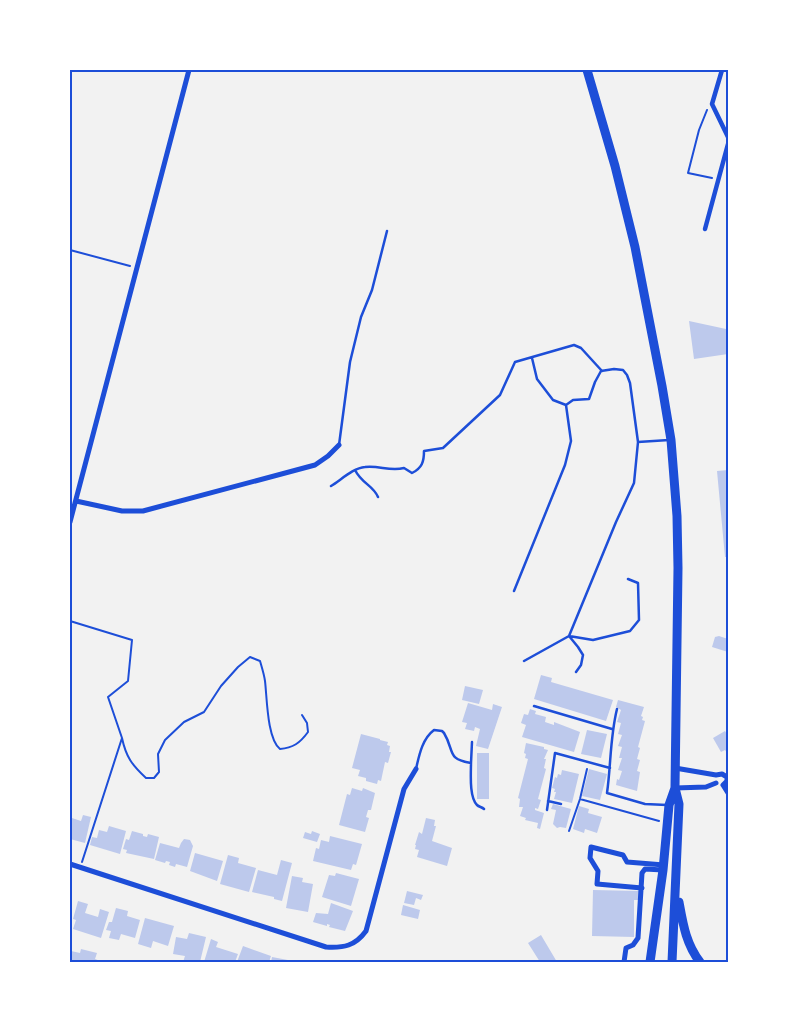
<svg xmlns="http://www.w3.org/2000/svg" width="798" height="1032" viewBox="0 0 798 1032" font-family="'DejaVu Sans',sans-serif">
<style>
.building{fill:#bdc9ec}
.lines{fill:none;stroke-linecap:round;stroke-linejoin:round}
.path{stroke:#1d4ed8;stroke-width:2}
.service{stroke:#1d4ed8;stroke-width:2.5}
.pedestrian{stroke:#1d4ed8;stroke-width:4.5}
.minor{stroke:#1d4ed8;stroke-width:5}
.primary{stroke:#1d4ed8;stroke-width:9}
.neatline{fill:none;stroke:#1d4ed8;stroke-width:2}
</style>
<rect width="100%" height="100%" fill="#f2f2f2"/>
<!-- building -->
<path class="building" d="M689 321 726 329 728 354 694 359Z
M728 470V557H725L717 471Z
M719 636 728 639V652L712 647 715 637Z
M541 675 552 678 551 682 613 700 606 721 534 699Z
M465 686 483 690 479 704 462 700Z
M618 700 644 707 641 716 643 717 642 720 645 721 638 747 640 748 637 759 640 760 637 771 640 772 637 791 616 785 617 779 619 780 622 771 618 770 622 758H619L622 747 618 746 622 735 618 734 621 723 617 722 621 710 616 707Z
M468 703 492 710 493 704 502 707 488 749 476 746 480 729 475 727 474 731 465 729 467 723 462 722Z
M530 709 536 711 535 714 546 717 545 722 554 725V722L580 732 574 752 522 737 526 725 521 723 524 714 528 715Z
M587 730 607 734 601 758 581 754Z
M725 731 728 736V754L725 750 721 752 713 738Z
M361 734 380 739V740L388 742 387 745 390 746 389 752H391L388 763 385 762 381 781 378 780 377 784 366 781V778L358 776 360 770 352 768Z
M526 743 544 747V749L548 750 544 759H546L544 768 546 769 538 799 541 800 538 809 535 808V810L544 813 540 829 537 828 538 823 525 820 526 818 520 816 523 807H519L520 799 518 798 528 759 525 758 526 754 524 753Z
M477 753H489V799H477Z
M589 769 607 774 600 800 582 796Z
M562 770 579 774 572 803 554 799 556 792H554L555 789 552 788 555 777 557 778 558 774 561 775Z
M352 788 362 791 363 788 375 793 371 810H368L366 817 369 818 365 832 339 825 347 794 350 795Z
M553 804 571 809 566 828 560 827 557 828 553 824 556 810 551 809Z
M579 806 589 809 588 813 602 817 597 833 585 829 584 833 573 829Z
M83 815 91 817 85 843 70 839V819L72 821V818L81 821Z
M426 818 435 820 434 826H436L432 841 452 848 447 866 417 857 419 850 415 849 416 845H415L419 832 422 834Z
M109 826 126 831 120 854 90 845 92 837 97 838 99 830 107 832Z
M132 831 143 834V836L147 837 148 834 159 837 154 859 126 853 127 850 123 849 126 839 129 840Z
M312 831 320 834 317 842 303 838 305 832 311 834Z
M330 836 362 844 356 865 353 864 351 870 313 861 316 848 319 849 321 840 329 842Z
M184 839 190 840 193 846 187 867 176 864 175 867 169 865 170 862 166 861 165 863 155 860 160 843 179 848 181 843Z
M195 853 223 861 217 881 190 871Z
M228 855 239 858 238 863 256 868 249 892 220 884Z
M281 860 292 863 282 901 274 899V897L252 892 258 870 277 875Z
M336 873 359 879 351 906 322 897 329 875 335 876Z
M292 876 303 878 302 882 313 884 308 912 286 908Z
M593 890 639 891V900H634V937L592 936Z
M407 891 423 895 421 900 416 898 414 905 404 903Z
M78 901 88 904 85 913 98 917 100 909 109 912 101 938 73 929 76 920 73 919Z
M331 903 353 911 345 931 329 927 330 925 327 924V926L313 922 316 913 328 914Z
M403 905 420 910 418 919 401 915Z
M116 908 128 911 127 916 140 920 135 938 121 934 119 940 109 938 111 931 106 930 109 922H112Z
M145 918 174 926 168 946 153 941 151 948 138 944Z
M189 933 206 937 200 962H183L185 956 173 954 176 937 187 939Z
M541 935 557 962H540L528 943Z
M211 939 218 942 216 947 238 954 235 962H204Z
M243 946 271 956 269 962H237Z
M81 949 97 953 95 959 103 962H70L71 951 80 953Z
M272 957 293 961V962H271Z"/>
<g class="lines">
<!-- path -->
<path class="path" d="M707 110 699 130 688 173 712 178
M70 250 130 266
M70 621 132 640 128 681 108 697 122 738 82 862
M122 738C126 757 132 765 146 778H154L159 772 158 754 165 740 184 722 204 712 221 686 238 667 250 657 260 661C262 668 264 674 265 681 267 697 267 739 280 749 293 748 300 743 308 732L307 723 302 715
M580 799 659 821
M569 831 580 799 587 769"/>
<!-- service -->
<path class="service" d="M532 358 537 379 553 400 566 405 573 400 589 399 595 382 601 371 614 369 623 370 627 375 630 383 638 442
M339 445 350 362 361 317 372 290 387 231
M355 470C362 484 373 485 378 497
M331 486C341 480 353 468 365 467 379 465 390 472 404 468L412 473C422 468 424 462 424 451L443 448 500 395 515 362 574 345 581 348 602 371
M514 591 565 465 571 441 566 405
M524 661 569 636 616 522 634 483 638 442 669 440
M576 672 581 665 583 655 578 647 569 636 593 640 630 631 639 620 638 583 628 579
M534 706 612 729
M617 709C610 737 611 765 607 793L645 804 667 805
M471 763C471 773 469 797 477 805 479 807 482 807 484 809
M416 769C419 756 422 739 434 730L442 731 444 733C455 751 446 759 471 763L472 742
M548 801 561 804
M547 810 555 753 610 768"/>
<!-- pedestrian -->
<path class="pedestrian" d="M722 70 712 104 728 137
M705 229 728 144"/>
<!-- minor -->
<path class="minor" d="M76 501 122 511H143L315 465 328 456 339 445
M70 522 189 70
M675 768 716 775 722 774 727 777
M723 785 727 781V777
M723 785 728 793
M675 788 706 787 716 783
M70 864 326 947C344 948 355 946 366 931L404 789 416 769
M642 888 597 884 598 871 590 858 591 847 623 855 627 862 664 865
M624 962 626 948 633 945 638 938 642 873 645 869 663 870"/>
<!-- primary -->
<path class="primary" d="M587 70 615 166 635 247 662 386 671 440 677 516 678 568 675 788 669 805 663 870 650 962
M679 902C683 924 686 944 700 962
M672 962 679 804 675 788"/>
</g>
<!-- border -->
<rect width="798" height="1032" fill="none" stroke="#ffffff" stroke-width="142"/>
<rect x="71" y="71" width="656" height="890" class="neatline"/>
</svg>
